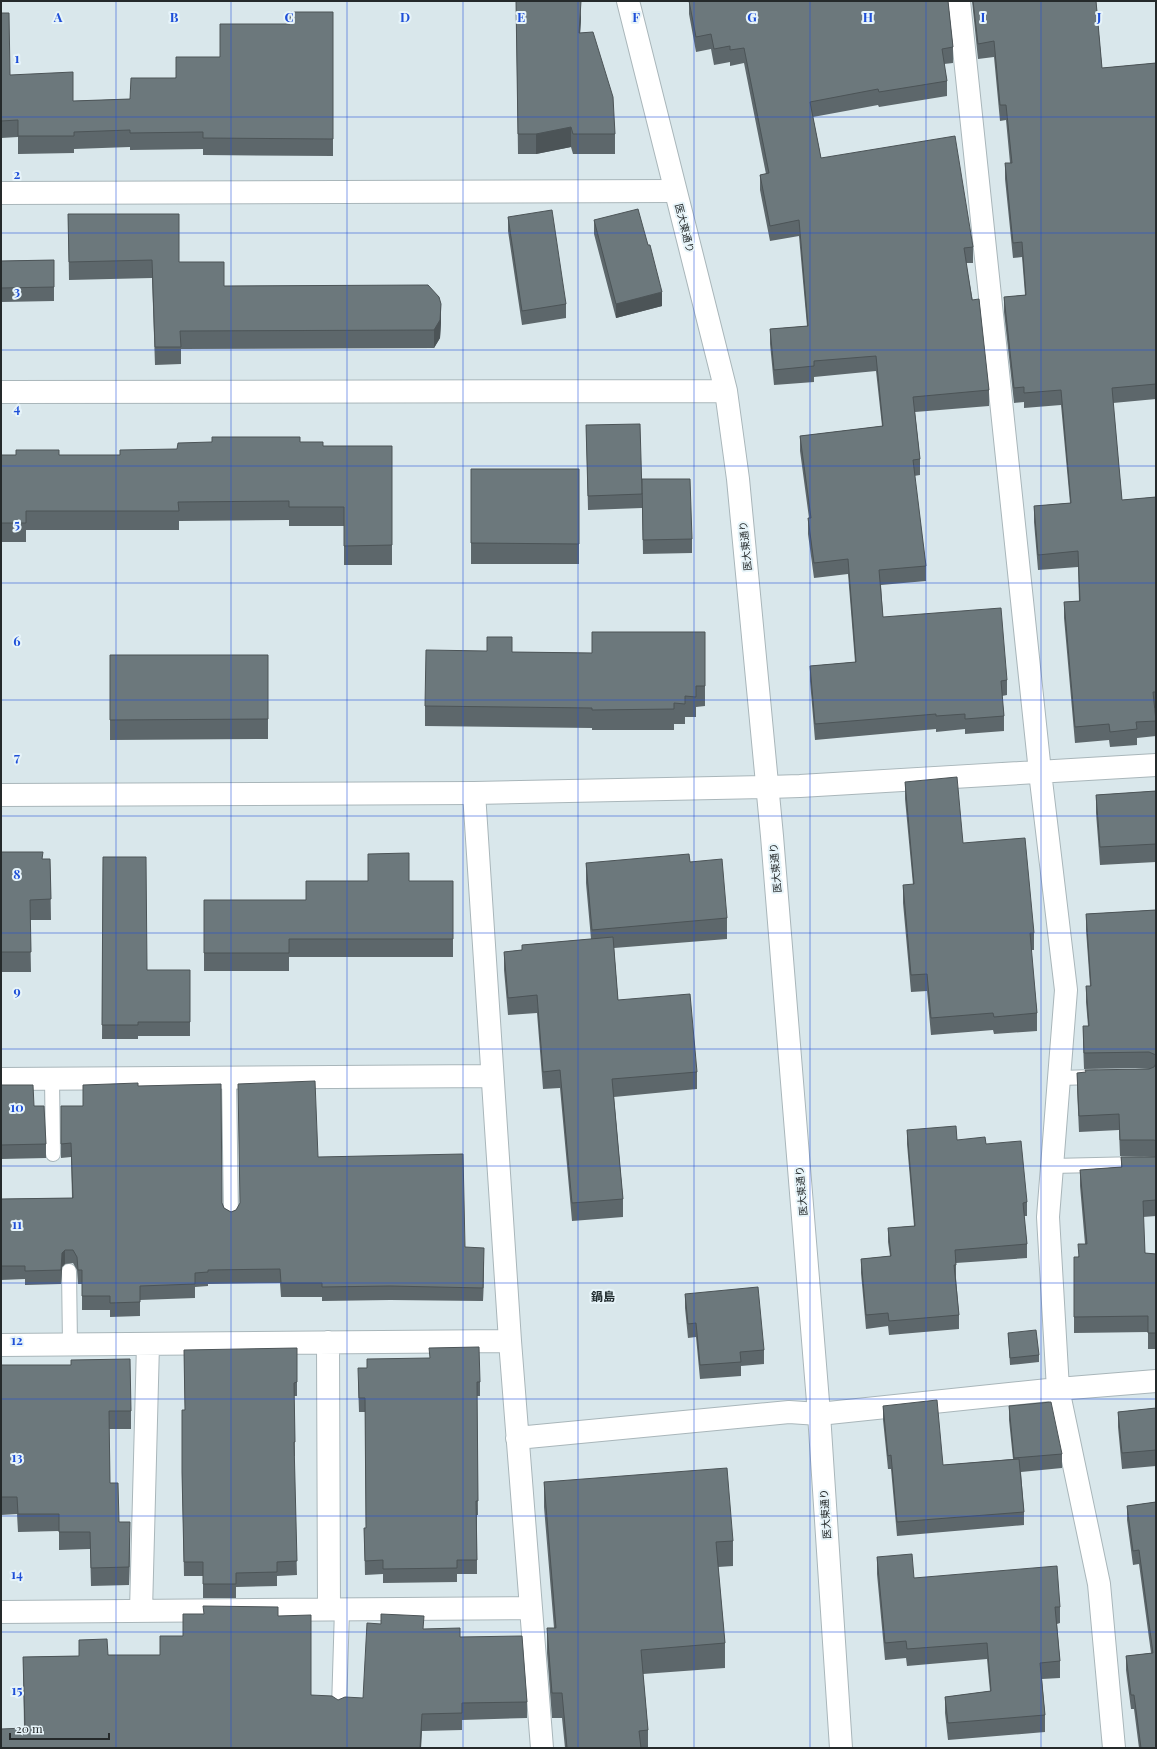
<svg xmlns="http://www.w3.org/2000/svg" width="1157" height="1749" viewBox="0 0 1157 1749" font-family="'Playfair Display','Noto Sans JP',serif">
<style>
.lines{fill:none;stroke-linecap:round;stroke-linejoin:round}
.service-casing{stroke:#a9b6ba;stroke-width:16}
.pedestrian-casing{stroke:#a9b6ba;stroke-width:24}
.minor-casing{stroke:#a9b6ba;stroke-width:24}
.tertiary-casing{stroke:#a9b6ba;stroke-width:24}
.service{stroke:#fff;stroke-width:14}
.pedestrian{stroke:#fff;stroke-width:22}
.minor{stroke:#fff;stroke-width:22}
.tertiary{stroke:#fff;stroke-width:22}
.wall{fill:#5d676b}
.shaded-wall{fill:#4c5457}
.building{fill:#6c787c;stroke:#4c5457}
.grid{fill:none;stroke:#1d4ed8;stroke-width:1;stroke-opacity:0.55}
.labels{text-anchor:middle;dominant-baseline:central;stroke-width:4;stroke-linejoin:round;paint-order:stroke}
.street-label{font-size:10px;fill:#252a2b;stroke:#e7f4f9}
.quarter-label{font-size:12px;font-weight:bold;fill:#212c2f;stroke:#e7f4f9}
.grid-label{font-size:13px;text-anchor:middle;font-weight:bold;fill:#1d4ed8;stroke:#e7f4f9;stroke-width:4;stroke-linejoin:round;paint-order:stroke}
</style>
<rect width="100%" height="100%" fill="#d9e7eb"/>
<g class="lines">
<defs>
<path id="service" d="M229 1078 231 1217
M1059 1078 1095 1077
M52 1079 53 1154
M1052 1166 1140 1164
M69 1271 70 1345
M339 1708 342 1609"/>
<path id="pedestrian" d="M1 193 675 191"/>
<path id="minor" d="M959 1 1040 772 1066 990 1048 1217 1058 1389 1099 1584 1114 1748
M768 787 800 786 1156 765
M474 793 510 1341 542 1748
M1 1079 491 1076
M328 1342 329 1609
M1 1345 510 1341
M517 1438 789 1412 819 1414 1058 1389 1156 1381
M141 1611 148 1344
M1 1612 530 1608"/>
<path id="tertiary" d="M628 1 726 391 738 479 772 836 819 1414 841 1748
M1 392 726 391
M1 795 474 793 768 787"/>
</defs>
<!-- service casing -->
<use href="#service" class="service-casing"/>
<!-- pedestrian casing -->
<use href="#pedestrian" class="pedestrian-casing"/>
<!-- minor casing -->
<use href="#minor" class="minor-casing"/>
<!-- tertiary casing -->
<use href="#tertiary" class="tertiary-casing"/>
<!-- service -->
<use href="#service" class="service"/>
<!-- pedestrian -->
<use href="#pedestrian" class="pedestrian"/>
<!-- minor -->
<use href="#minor" class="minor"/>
<!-- tertiary -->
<use href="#tertiary" class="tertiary"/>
</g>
<!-- wall -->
<path class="wall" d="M516 1 581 18 580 33 615 134V154H573L571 147 536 154H518Z
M689 1H948L953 47V63L944 64 947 81V96L879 107 878 105 813 117 821 158 973 247V263H966L989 390V406L915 412 920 459V475L914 476 926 566V581L881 585 883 617 1007 680V695L1002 696 1004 716V731L965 734V729L936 732V729L815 740 810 681V666L855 662 848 574 814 578 808 534V518H809L800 451V436L882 426 876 371 814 377V382L774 385 770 344V329L807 326 799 236 770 241 760 190V175L766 174 744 63 730 66V62L714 65 711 49 696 52 689 14Z
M972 1H1096L1102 68 1156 63V399L1113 403 1122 500 1156 497V708H1154L1156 721V736L1137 738V745L1110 747 1109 740 1075 743 1064 618V602L1079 601 1078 567 1038 570 1034 522V506L1070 503 1061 405 1024 408V402L1014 403 1004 312V297L1025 295 1022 257 1013 258 1005 179V163H1010L1006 120 1000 121 994 57 978 59Z
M333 12V156L203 155V149L130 150V147L74 149V153L18 154V137L1 138V13L10 75 73 101 130 99 290 24Z
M68 214 179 262 224 286 441 322 440 338 434 348 181 349V364L155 365 152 278 69 280Z
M508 217 566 304V318L522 325 508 231Z
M594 220 648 245 662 306 616 318 594 234Z
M54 260V301L1 302V261Z
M586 425 642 494V508L588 510Z
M300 442 323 446H392V565H344V526H289V520L179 521V530H26V542H1V455H120L177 449Z
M471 469H579V564H471Z
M642 493 692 539V553L643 554Z
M705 632V706L696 707V717H685V724H674V730H592V728L425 726V706L512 652 592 653Z
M110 655H268V739L110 740Z
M905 782 963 843 1034 933V950H1031L1037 1013V1031L994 1034 993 1030 931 1035 927 991 911 992 903 903V885H913L905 799Z
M1156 791V862L1100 865 1096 813V795Z
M1 852 43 859H50L51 920H30L31 972H1Z
M103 857 147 970H190V1036H138V1039H102Z
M690 862 727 918V939L614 948 618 1000 697 1072V1089L614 1097 623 1199V1217L572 1221 560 1088 543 1089 537 1013 508 1015 504 970V952L522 950V945L591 939 586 883V863Z
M409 881H453V957H289V971H204V900H306Z
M1156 910V1216L1143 1217 1145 1253 1156 1254V1349H1148V1332L1074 1333V1257H1078L1085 1244 1080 1186V1170L1121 1167V1157L1155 1156H1120L1119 1130 1079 1132 1077 1089V1073L1150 1068H1149L1084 1069 1083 1042V1026H1088L1086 1002V986H1090L1086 930V914Z
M1 1085 34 1106 46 1144V1158L1 1159Z
M83 1085 138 1086 222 1203 224 1208 231 1212 236 1210 318 1157 465 1247 484 1262 483 1301 390 1300 322 1301V1297H281L280 1283 208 1284V1286L195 1287V1298L140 1300V1316L110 1317V1310H82V1284H78L77 1270 73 1263 65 1264 62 1267 61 1284 25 1285V1279L1 1280V1199L72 1198 71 1157 61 1158V1144L83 1106Z
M907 1130 957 1140 986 1144 1027 1202V1216H1024L1027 1244V1258L956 1263V1278L959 1315V1329L889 1335 888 1326 866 1329 861 1273V1259L890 1256 888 1242V1228L914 1226 907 1144Z
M685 1294 764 1350V1364L741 1366V1376L700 1379 696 1337 688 1338 685 1308Z
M1008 1333 1039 1355V1362L1010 1365Z
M184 1350 297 1382V1396H294L295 1456H294L297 1575 277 1576V1586L236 1587V1598H203V1576H184L182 1472 185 1410Z
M1 1365 131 1411V1429H109L110 1483 119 1522 130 1539 129 1585 91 1586 90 1549 59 1550V1531L18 1532 17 1514 1 1515Z
M358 1382H480V1396H477L478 1515H477V1574H457V1582L383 1583V1574L365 1575 364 1528H366L365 1412H359Z
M883 1406 943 1465 1013 1459 1009 1420V1406L1062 1454V1468L1021 1472 1024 1512V1525L897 1536 891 1469H888L883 1420Z
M1156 1408V1466L1122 1469 1118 1427V1412Z
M544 1482 733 1541V1566L718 1567 725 1643V1668L643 1674 648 1730V1748H565L562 1718H552L547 1653V1628H554L544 1507Z
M1156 1502V1748H1139L1134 1709H1131L1126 1670V1656L1151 1653 1139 1564 1133 1565 1127 1520V1506Z
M877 1557 914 1578 1060 1607V1623L1057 1624 1060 1661V1678L1042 1679 1045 1715V1732L948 1740 945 1713V1697L990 1691 987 1659 907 1666 906 1658 885 1660 877 1574Z
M278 1616 311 1695 338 1700 363 1698 424 1629 460 1637 527 1702V1718L462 1720V1730L422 1731 421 1748H1L24 1728 23 1657 79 1656V1640L108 1655H160L183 1636Z"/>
<!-- shaded-wall -->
<path class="shaded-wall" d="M581 1V18L579 53V33Z
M571 127V147L536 154V134Z
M662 292V306L616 318V304Z
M441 304V322L440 338 434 348V330Z
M484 1248V1262L483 1301V1288Z
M65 1250V1264L62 1267 61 1284V1270L62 1253Z
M130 1522V1539L129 1585V1567Z
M422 1714 421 1748H420Z"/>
<!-- building -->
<path class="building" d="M516 1H581L579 33 593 32 613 97 615 134H573L571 127 536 134H518Z
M689 1H948L953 47 942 49 947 81 879 92 878 89 810 102 821 158 955 136 973 247 964 248 972 300 979 299 989 390 913 397 920 459 913 460 926 566 879 570 883 617 1001 608 1007 680 1001 681 1004 716 965 719V714L936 716V714L815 724 810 666 856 662 848 559 814 563 808 518H811L800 436 883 426 876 356 814 361V366L774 370 770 329 808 326 799 220 770 226 760 175 769 173 744 48 730 50V46L714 49 711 34 696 37Z
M973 1H1096L1102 68 1156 63V384L1112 388 1122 500 1156 497V692H1153L1156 721 1136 722 1137 729 1110 732 1109 724 1075 727 1064 602 1080 601 1078 551 1038 555 1034 506 1071 503 1061 390 1024 393V387L1014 388 1004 297 1026 295 1022 242 1013 243 1005 163H1012L1006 105H1000L994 41 978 44Z
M290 12H333V139L203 138V132L130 133V130L74 132V136H18V120L1 121V13H9L10 75 73 72V101L130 99 131 78H176V57H220V24H290Z
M638 209 648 245H650L662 292 616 304 594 220Z
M552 210 566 304 522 311 508 217Z
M68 214H179V262H224V286L428 285 439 297 441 304 440 320 434 330 180 331 181 347H155L152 260 69 262Z
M54 260V287L1 288V261Z
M640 424 642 494 588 496 586 425Z
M212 437H300V442H323V446H392V545L344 546V507H289V501L178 502 179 511H26V523H1V455H16V450H59V455H120V450L177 449 178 443 212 442Z
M471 469H579V544L471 543Z
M642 479H690L692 539 643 540Z
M592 632H705V686H696V697L685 696V704L674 703V709L592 710V708L425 706 426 650 487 651V637H512V652L592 653Z
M110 655H268V719L110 720Z
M957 777 963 843 1025 838 1034 933H1030L1037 1013 994 1017 993 1013 931 1018 927 974 911 975 903 885 914 884 905 782Z
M1156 791V844L1100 847 1096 795Z
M1 852H43L42 859H50L51 899 30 900 31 952H1Z
M409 853V881H453V939H289V953H204V900H306V881H368V854Z
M689 854 690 862 722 859 727 918 592 930 586 863Z
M103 857H146L147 970H190V1022H138V1025H102Z
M1156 910V1055L1149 1052 1084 1053 1083 1026H1089L1086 986H1091L1086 914Z
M613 937 618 1000 690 994 697 1072 612 1079 623 1199 572 1203 560 1070 543 1072 537 995 508 998 504 952 522 950V945Z
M1156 1063V1141L1154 1140H1120L1119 1114 1079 1116 1077 1073 1086 1072 1085 1070 1149 1069 1154 1067Z
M315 1081 318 1157 463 1154 465 1247 484 1248 483 1288 390 1286 322 1287V1283H281L280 1269 208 1270V1272L195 1273V1284L140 1286V1302L110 1303V1296H82V1270H78L77 1257 73 1250H65L62 1253 61 1270 25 1271V1266H1V1199L73 1198 71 1143 61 1144V1106H83V1085L138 1083V1086L221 1084 222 1203 224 1208 231 1212 236 1210 240 1203 238 1084Z
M1 1085H33L34 1106H44L46 1144 1 1145Z
M956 1126 957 1140 985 1137 986 1144 1021 1141 1027 1202 1023 1203 1027 1244 955 1250 956 1265H954L959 1315 889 1321 888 1313 866 1315 861 1259 891 1256 888 1228 915 1226 907 1130Z
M1156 1156V1200L1143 1201 1145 1253 1156 1254V1333H1148V1316L1074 1317V1257H1079L1078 1244H1087L1080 1170 1122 1167 1121 1157H1155Z
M758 1287 764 1350 740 1352 741 1362 700 1365 696 1323 688 1324 685 1294Z
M1036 1330 1039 1355 1010 1358 1008 1333Z
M479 1347 480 1382H477L478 1501H476L477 1560H457V1568L383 1569V1560L365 1561 364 1528H366L365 1398H359L358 1368H367V1359L430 1358 429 1348Z
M297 1348V1382L294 1383 295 1442H294L297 1561 277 1562V1572L236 1573V1584H203V1562H184L182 1472V1410H185L184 1350Z
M130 1359 131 1411H109L110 1483H118L119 1522H130L129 1567 91 1568 90 1532H59V1514H18L17 1497H1V1365H71V1360Z
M937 1400 943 1465 1019 1459 1024 1512 897 1522 891 1455 888 1456 883 1406Z
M1051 1402 1062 1454 1014 1458 1009 1406Z
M1156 1408V1450L1122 1453 1118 1412Z
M727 1468 733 1541 716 1542 725 1643 641 1650 648 1730 639 1731 641 1748H567L562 1693H552L547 1628H556L544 1482Z
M1156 1502V1748H1141L1134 1695H1131L1126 1656 1153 1653 1139 1550 1133 1551 1127 1506Z
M912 1554 914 1578 1057 1566 1060 1607H1055L1060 1661 1040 1663 1045 1715 948 1723 945 1697 991 1691 987 1643 907 1649 906 1641 885 1643 877 1557Z
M203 1606 278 1607V1616L311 1615V1695L332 1696 338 1700 345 1697 363 1698 367 1623 381 1624V1614L424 1616 423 1629 460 1628V1637L522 1636 527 1702 462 1703V1713L422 1714 420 1748H1V1729L25 1728 23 1657 79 1656V1640L107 1639 108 1655H160V1636H183V1614H204Z"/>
<!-- grid -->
<path class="grid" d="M116 1V1748M231 1V1748M347 1V1748M463 1V1748M578 1V1748M694 1V1748M810 1V1748M926 1V1748M1041 1V1748M1 117H1156M1 233H1156M1 350H1156M1 466H1156M1 583H1156M1 700H1156M1 816H1156M1 933H1156M1 1049H1156M1 1166H1156M1 1283H1156M1 1399H1156M1 1516H1156M1 1632H1156"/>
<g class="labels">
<!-- street labels -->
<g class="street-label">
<text transform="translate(685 228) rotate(76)">医大東通り</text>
<text transform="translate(745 546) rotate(-96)">医大東通り</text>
<text transform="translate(775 868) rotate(-95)">医大東通り</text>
<text transform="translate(801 1191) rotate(-95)">医大東通り</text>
<text transform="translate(825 1514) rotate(-94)">医大東通り</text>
</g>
<!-- quarter labels -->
<g class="quarter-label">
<text x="603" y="1296">鍋島</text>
</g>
</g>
<g class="grid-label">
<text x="58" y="22">A</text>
<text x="174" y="22">B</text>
<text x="289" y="22">C</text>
<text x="405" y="22">D</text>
<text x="521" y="22">E</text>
<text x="636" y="22">F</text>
<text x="752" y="22">G</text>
<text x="868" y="22">H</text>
<text x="983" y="22">I</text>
<text x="1099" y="22">J</text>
<text x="17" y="63">1</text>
<text x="17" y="179">2</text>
<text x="17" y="296">3</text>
<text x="17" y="413">4</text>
<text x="17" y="529">5</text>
<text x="17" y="646">6</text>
<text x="17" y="762">7</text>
<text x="17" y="879">8</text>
<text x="17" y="996">9</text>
<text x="17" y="1112">10</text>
<text x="17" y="1229">11</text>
<text x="17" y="1345">12</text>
<text x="17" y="1462">13</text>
<text x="17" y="1579">14</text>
<text x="17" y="1695">15</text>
</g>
<!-- border -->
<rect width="1157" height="1749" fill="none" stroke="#252a2b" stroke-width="4"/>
<!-- scale -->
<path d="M10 1733v6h99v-6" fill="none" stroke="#252a2b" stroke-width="2"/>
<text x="16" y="1733" font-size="12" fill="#252a2b" stroke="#e7f4f9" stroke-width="3" paint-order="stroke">20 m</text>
</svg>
